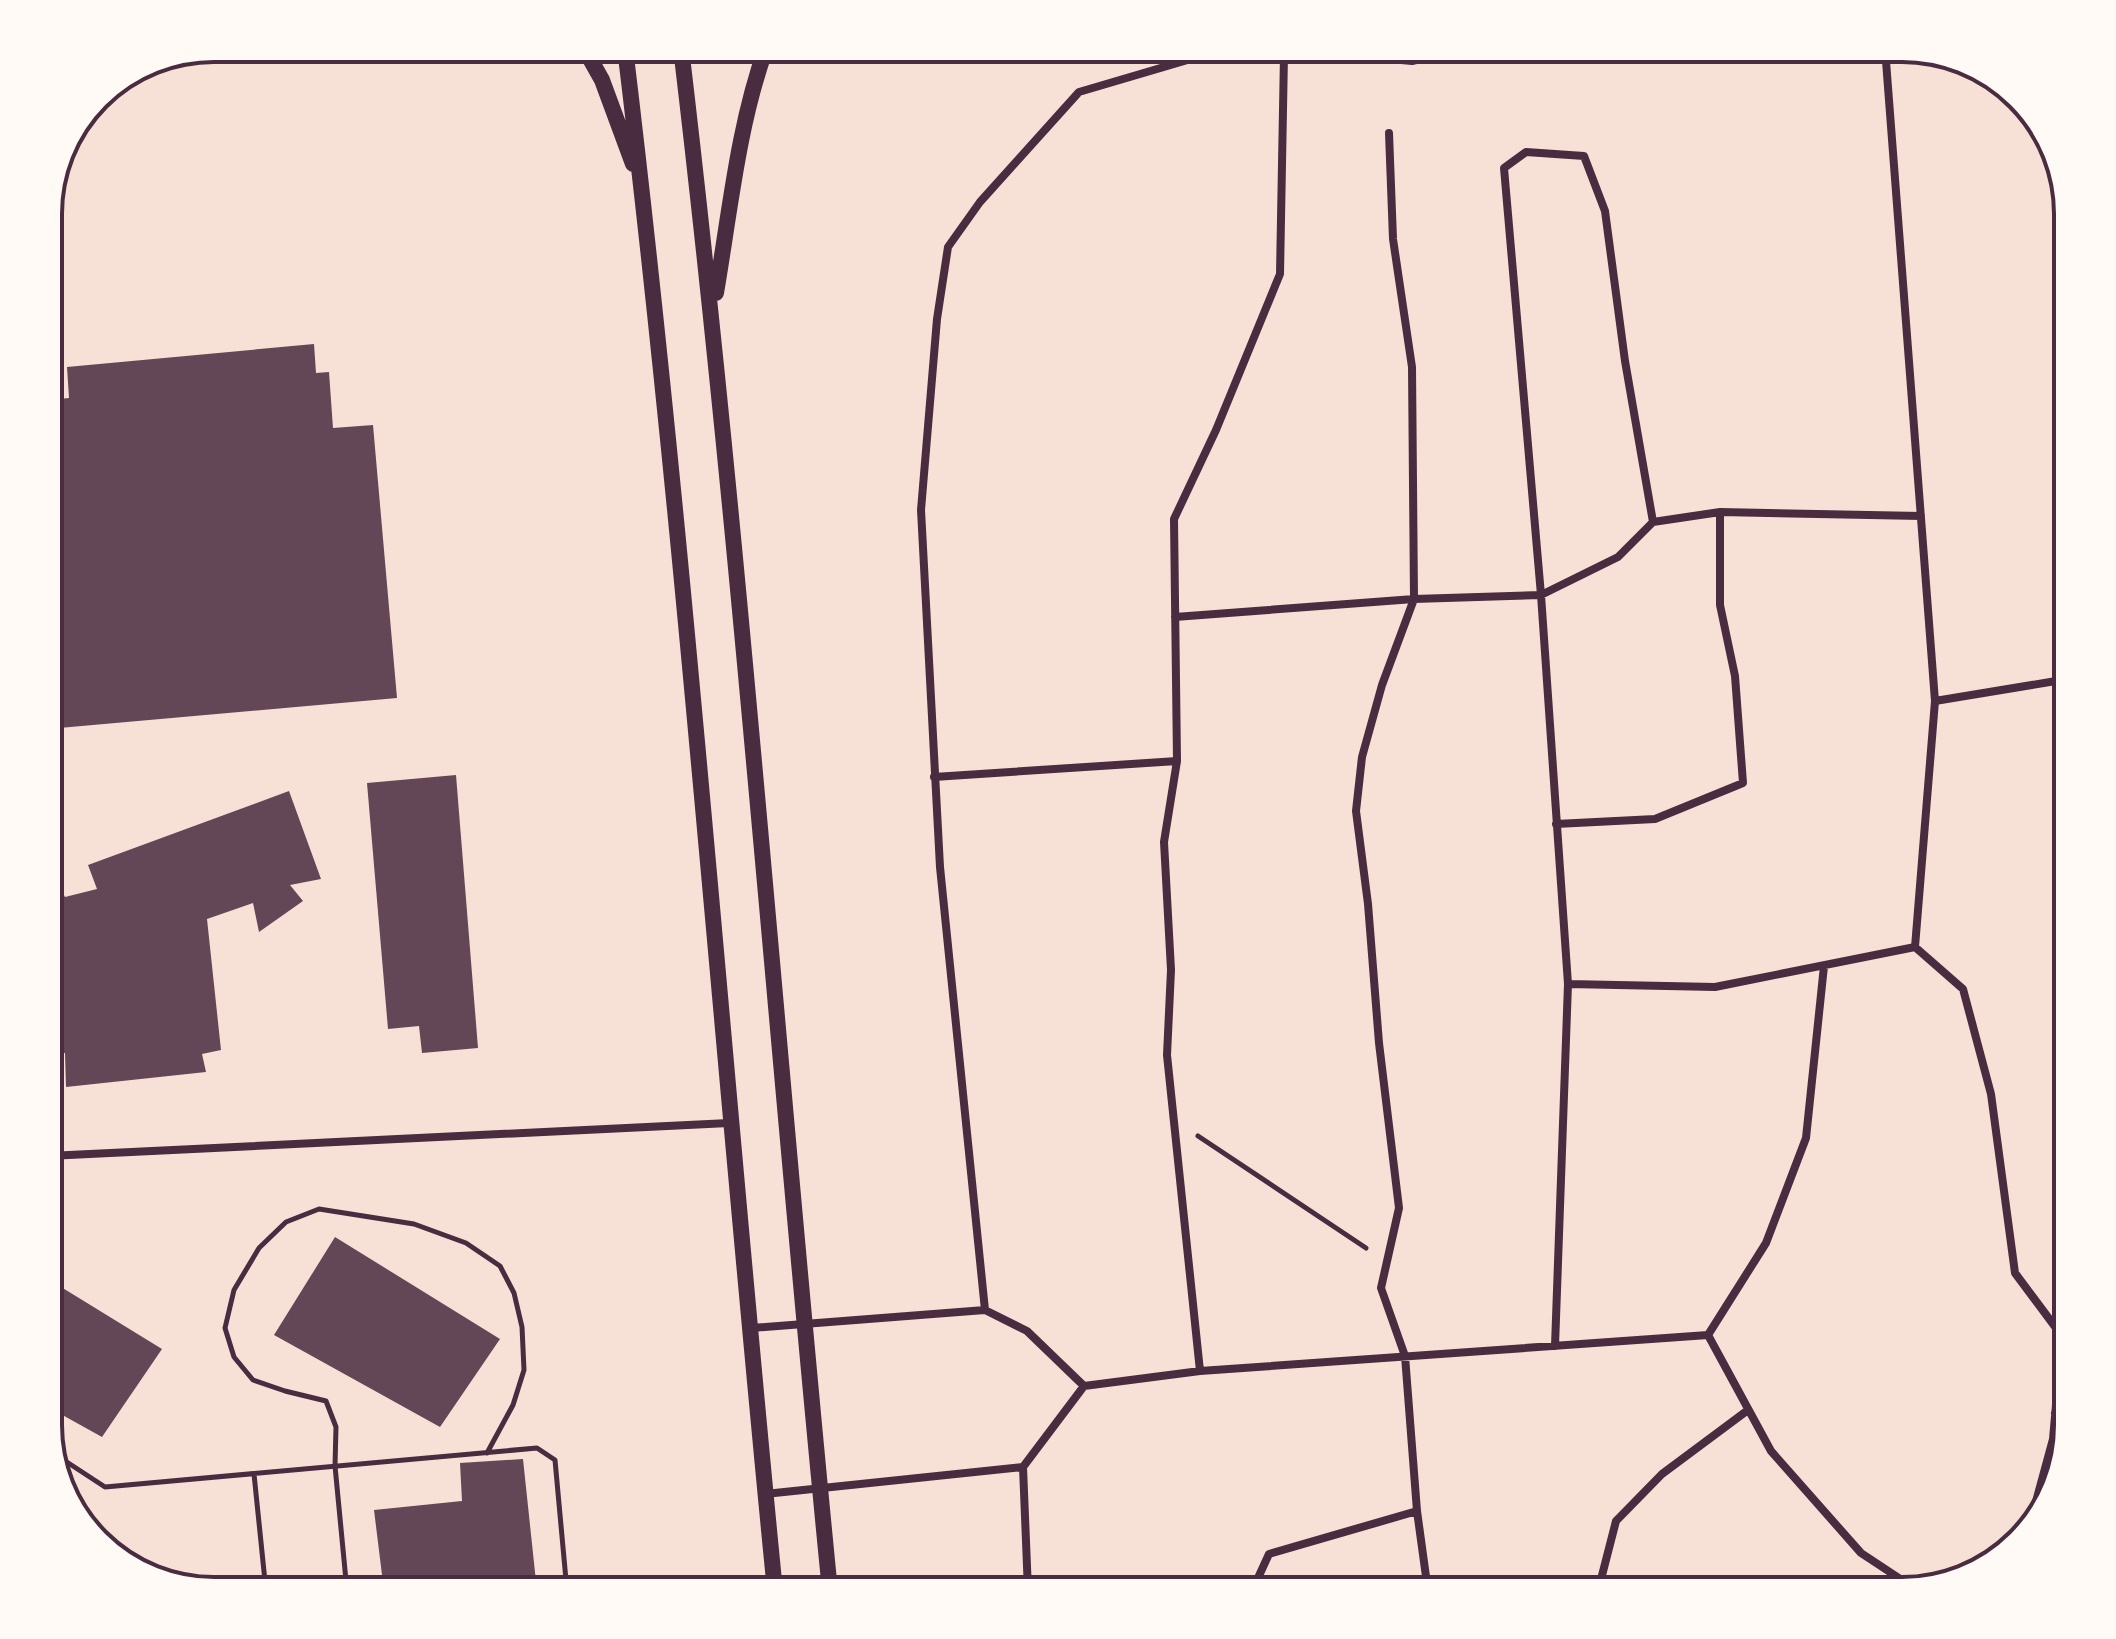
<svg xmlns="http://www.w3.org/2000/svg" width="2116" height="1639" viewBox="0 0 2116 1639" font-family="'Source Serif 4',serif">
<style>
.building{fill:#644757}
.lines{fill:none;stroke-linecap:round;stroke-linejoin:round}
.path{stroke:#4a2c40;stroke-width:5}
.minor{stroke:#4a2c40;stroke-width:8}
.secondary{stroke:#4a2c40;stroke-width:16}
.rim{fill:none;stroke:#4a2c40;stroke-width:4}
</style>
<rect width="100%" height="100%" fill="#f7e1d7"/>
<!-- building -->
<path class="building" d="M314 344 316 373 329 372 333 428 373 425 397 698 48 729V400L69 398 67 367Z
M456 775 478 1048 422 1053 419 1026 388 1029 367 783Z
M289 791 321 879 290 885 303 901 259 932 253 903 207 919 221 1050 202 1054 206 1072 66 1087 65 1053 48 1056V866L65 897 97 889 88 865Z
M335 1237 500 1339 440 1427 274 1335Z
M48 1279 162 1349 102 1437 48 1407Z
M523 1459 537 1591H384L374 1510 462 1501 460 1463Z"/>
<g class="lines">
<!-- path -->
<path class="path" d="M1198 1136 1366 1248
M53 1453 105 1487 537 1448 555 1460 567 1591
M254 1474 266 1591
M347 1591 335 1466 336 1427 326 1401 285 1391 253 1380 234 1357 225 1328 234 1290 259 1248 286 1222 319 1209 414 1224 466 1243 500 1266 514 1293 522 1327 524 1370 513 1405 487 1453"/>
<!-- minor -->
<path class="minor" d="M1885 48 1935 701 1915 947 1963 989 1991 1094 2015 1273 2062 1336 2053 1439 2028 1531
M1389 133 1393 239 1412 367 1414 599 1382 685 1362 757 1356 811 1368 904 1379 1043 1399 1208 1381 1288 1405 1356 1417 1511 1428 1591
M1175 617 1414 599 1541 595 1618 557 1653 522 1720 512 1921 516
M1935 701 2068 679
M934 777 1177 761
M1556 824 1655 819 1743 783 1735 676 1720 605V512
M1568 984 1715 987 1915 947
M48 1156 729 1123
M985 1310 940 867 921 510 937 319 948 247 980 202 1079 92 1191 59 1325 53 1412 61 1466 48
M751 1328 985 1310 1027 1331 1084 1386
M1708 1335 1766 1243 1806 1138 1824 966
M1708 1335 1771 1451 1861 1553 1914 1588
M1555 1346 1568 984 1541 595 1504 168 1526 152 1584 156 1605 211 1625 361 1653 522
M1200 1371 1167 1055 1171 970 1164 842 1177 761 1174 519 1216 430 1280 274 1284 55
M2055 1413 2068 1419
M1023 1467 1028 1591
M765 1494 1023 1467 1084 1386 1200 1371 1708 1335
M1252 1591 1269 1554 1417 1511
M1598 1591 1616 1521 1662 1474 1748 1410"/>
<!-- secondary -->
<path class="secondary" d="M584 48 602 80 633 164
M625 48C687 561 724 1077 775 1591
M681 48C742 561 779 1077 830 1591
M716 293C730 211 738 126 766 48"/>
</g>
<!-- crop -->
<path d="M0 0H2116V1639H0ZM214 62H1902A152 152 0 0 1 2054 214V1425A152 152 0 0 1 1902 1577H214A152 152 0 0 1 62 1425V214A152 152 0 0 1 214 62Z" fill="#fffaf5" fill-rule="evenodd"/>
<path class="rim" d="M214 62H1902A152 152 0 0 1 2054 214V1425A152 152 0 0 1 1902 1577H214A152 152 0 0 1 62 1425V214A152 152 0 0 1 214 62Z"/>
</svg>
